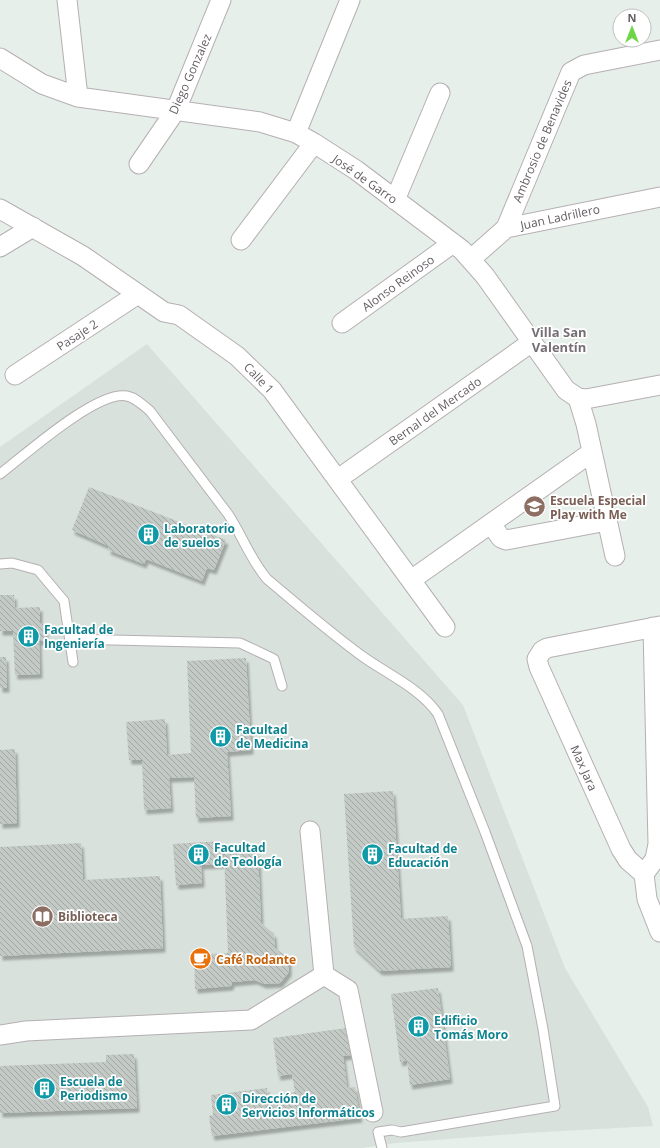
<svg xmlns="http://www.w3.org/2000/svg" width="660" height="1148" viewBox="0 0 660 1148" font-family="'Open Sans',sans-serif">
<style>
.education{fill:#d8e1db}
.building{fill:url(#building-back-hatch);filter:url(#shadow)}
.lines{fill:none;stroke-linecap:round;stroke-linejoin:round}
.lane-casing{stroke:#b5afb3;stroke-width:11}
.street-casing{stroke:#b5afb3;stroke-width:21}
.lane{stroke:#fff;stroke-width:9}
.street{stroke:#fff;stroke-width:19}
.labels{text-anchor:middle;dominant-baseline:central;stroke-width:3.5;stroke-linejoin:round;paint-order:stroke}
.street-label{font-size:12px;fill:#655e64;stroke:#fff}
.education-label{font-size:12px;font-weight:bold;fill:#785e54;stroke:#fff;text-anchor:start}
.culture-label{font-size:12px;font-weight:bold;fill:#0d838f;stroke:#fff;text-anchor:start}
.food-label{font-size:12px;font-weight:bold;fill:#c56008;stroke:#fff;text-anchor:start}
.neighbourhood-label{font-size:13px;font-weight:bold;fill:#776f76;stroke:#fff}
</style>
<defs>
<pattern id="building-back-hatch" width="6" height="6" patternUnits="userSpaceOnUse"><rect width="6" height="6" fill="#c3cac6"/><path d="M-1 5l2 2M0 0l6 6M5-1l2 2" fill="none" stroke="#a2a7a4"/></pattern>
<filter id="shadow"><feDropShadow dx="2.5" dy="4.5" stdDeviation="1" flood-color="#0004"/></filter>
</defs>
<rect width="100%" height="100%" fill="#e7efea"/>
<!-- education -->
<path class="education" d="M147 344 463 705 565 968 648 1107 653 1126 526 1133 396 1143 362 1148H0V447Z"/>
<!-- building -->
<path class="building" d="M89 487 226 540 214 570 207 568 202 581 146 559 144 564 108 550 109 546 72 530Z
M0 595H14L15 608 40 607V624L45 623 46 641H39L40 674 15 675 13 631H0Z
M0 657H6L7 688H0Z
M246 658 251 750 227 752 231 816 196 818 194 777 169 778 171 808 144 810 142 760H129L126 722 165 719 167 755 191 753 187 661Z
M15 749 17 823 0 824V750Z
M393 791 401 919 448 916 451 967 380 971 354 947 344 794Z
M222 841 223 864 201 865 202 883 176 885 173 844Z
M81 843 83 880 160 876 163 948 0 956V847Z
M258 852 261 923 274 934 275 948 289 959V972L280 983 264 984 255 980 232 982 231 986 195 989 194 955 228 953 224 854Z
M438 988 450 1079 410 1085 407 1060 400 1062 391 994Z
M347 1028 351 1055 343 1056 347 1088 355 1087 360 1118 212 1136 209 1116 213 1115 211 1095 267 1088 268 1096 295 1092 292 1074 278 1076 273 1038Z
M134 1054 137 1108 0 1113V1066L106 1062V1055Z"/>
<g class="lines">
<defs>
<path id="lane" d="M0 474C25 455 97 390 127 396 136 398 143 405 150 411L228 514C242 535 250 559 267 579 298 605 329 632 362 656 387 674 420 688 438 714L485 832 527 946 543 1029 555 1106 401 1132 392 1130 378 1132 382 1148
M0 564 12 563 38 570 64 601 73 662
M70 639 240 643 274 659 282 686"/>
<path id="street" d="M67 0 78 97
M0 58 42 84 78 97 260 122 296 133 314 143 356 170 462 250 485 276 566 390 578 398 586 399 660 385
M296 133 350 0
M139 164 176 110 221 0
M395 200 440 93
M0 209 83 256 164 312 179 315 237 356 272 390 445 627
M506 228 571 72 584 65 660 50
M241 240 314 143
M0 247 33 227
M471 259 506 228 660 197
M342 323 453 243
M15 375 138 294
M578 398 586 424 615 556
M338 479 532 342
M491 524 501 538 506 540 607 521
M411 580 592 452
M653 627 658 844 655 859 644 874 647 899 660 932
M310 831 324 975
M644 874 628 860 621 849 539 667 537 659 542 651 547 648 660 626
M324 975 348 990 373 1112
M0 1035 26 1031 251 1020 324 975"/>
</defs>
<!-- lane casing -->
<use href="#lane" class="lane-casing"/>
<!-- street casing -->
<use href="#street" class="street-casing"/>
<!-- lane -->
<use href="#lane" class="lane"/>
<!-- street -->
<use href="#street" class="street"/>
</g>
<!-- icons -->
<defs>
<symbol id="school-disc" viewBox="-11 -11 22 22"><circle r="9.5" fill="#8d6e63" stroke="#fff"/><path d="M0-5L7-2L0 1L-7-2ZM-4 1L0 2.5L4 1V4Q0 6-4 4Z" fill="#fff"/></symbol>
<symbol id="building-disc" viewBox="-11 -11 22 22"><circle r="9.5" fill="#0f9aa8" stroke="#fff"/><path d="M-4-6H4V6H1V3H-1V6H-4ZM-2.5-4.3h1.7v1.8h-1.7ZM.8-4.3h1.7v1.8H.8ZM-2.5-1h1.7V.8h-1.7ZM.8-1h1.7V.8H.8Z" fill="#fff"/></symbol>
<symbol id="library-disc" viewBox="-11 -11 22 22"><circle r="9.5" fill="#8d6e63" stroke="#fff"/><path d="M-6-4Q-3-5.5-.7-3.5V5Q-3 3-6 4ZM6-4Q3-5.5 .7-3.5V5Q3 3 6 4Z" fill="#fff"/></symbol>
<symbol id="cafe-disc" viewBox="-11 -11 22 22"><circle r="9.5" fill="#e8710a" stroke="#fff"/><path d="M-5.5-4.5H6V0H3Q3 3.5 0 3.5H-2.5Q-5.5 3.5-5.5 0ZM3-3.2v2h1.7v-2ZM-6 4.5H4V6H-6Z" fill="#fff"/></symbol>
</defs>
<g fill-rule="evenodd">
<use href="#school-disc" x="522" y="494" width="25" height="25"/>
<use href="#building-disc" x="136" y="522" width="25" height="25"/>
<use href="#building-disc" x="16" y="624" width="25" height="25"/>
<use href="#building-disc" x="208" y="724" width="25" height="25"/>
<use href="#building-disc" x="186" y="842" width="25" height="25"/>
<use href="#building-disc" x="360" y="842" width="25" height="25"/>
<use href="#library-disc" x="30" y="904" width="25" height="25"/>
<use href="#cafe-disc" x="188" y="946" width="25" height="25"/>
<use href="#building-disc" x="406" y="1014" width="25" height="25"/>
<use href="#building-disc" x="32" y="1076" width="25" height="25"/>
<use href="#building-disc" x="214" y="1092" width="25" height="25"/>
</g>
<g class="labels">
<!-- street labels -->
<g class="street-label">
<text transform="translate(190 74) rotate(-66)">Diego Gonzalez</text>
<text transform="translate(542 141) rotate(-67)">Ambrosio de Benavides</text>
<text transform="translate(365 179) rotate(35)">José de Garro</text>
<text transform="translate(560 217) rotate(-12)">Juan Ladrillero</text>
<text transform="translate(398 283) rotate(-36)">Alonso Reinoso</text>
<text transform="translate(77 335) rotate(-33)">Pasaje 2</text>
<text transform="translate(259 378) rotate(46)">Calle 1</text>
<text transform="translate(435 411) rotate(-35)">Bernal del Mercado</text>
<text transform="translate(584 768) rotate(66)">Max Jara</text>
</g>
<!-- education labels -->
<g class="education-label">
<text x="550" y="500">Escuela Especial<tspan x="550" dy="14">Play with Me</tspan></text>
<text x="58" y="916">Biblioteca</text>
</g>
<!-- culture labels -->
<g class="culture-label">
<text x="164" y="528">Laboratorio<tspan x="164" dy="14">de suelos</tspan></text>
<text x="44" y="629">Facultad de<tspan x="44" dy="14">Ingeniería</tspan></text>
<text x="236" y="729">Facultad<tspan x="236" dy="14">de Medicina</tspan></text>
<text x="214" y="847">Facultad<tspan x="214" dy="14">de Teología</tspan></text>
<text x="388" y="848">Facultad de<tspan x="388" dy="14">Educación</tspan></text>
<text x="434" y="1020">Edificio<tspan x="434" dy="14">Tomás Moro</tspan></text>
<text x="60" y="1081">Escuela de<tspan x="60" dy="14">Periodismo</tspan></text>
<text x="242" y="1098">Dirección de<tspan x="242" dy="14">Servicios Informáticos</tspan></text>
</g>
<!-- food labels -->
<g class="food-label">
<text x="216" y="959">Café Rodante</text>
</g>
<!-- neighbourhood labels -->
<g class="neighbourhood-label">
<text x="559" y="332">Villa San<tspan x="559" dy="15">Valentín</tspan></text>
</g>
</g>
<!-- north arrow -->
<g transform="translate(632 28)"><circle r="19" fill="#ffffff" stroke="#c1bfc1"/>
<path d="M0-3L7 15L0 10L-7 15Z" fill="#6ed547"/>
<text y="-6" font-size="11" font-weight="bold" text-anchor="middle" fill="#655e64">N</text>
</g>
</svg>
